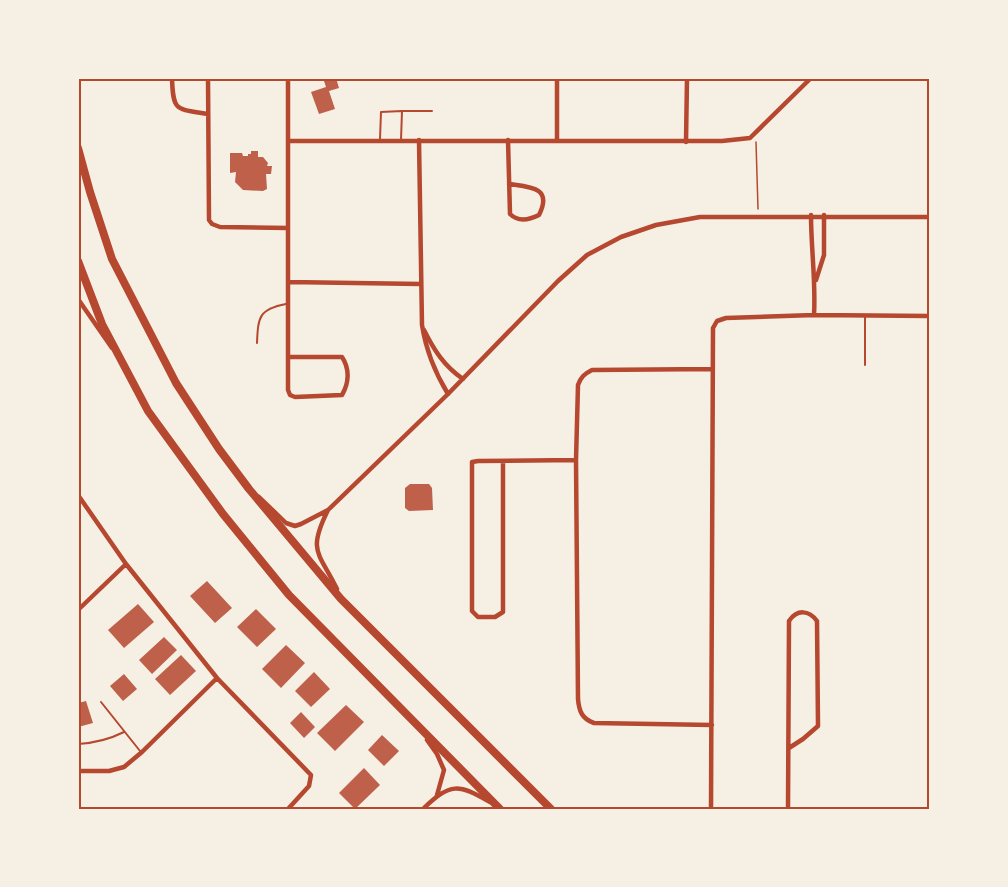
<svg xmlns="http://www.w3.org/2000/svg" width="1008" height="887" viewBox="0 0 1008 887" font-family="Literata,serif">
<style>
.building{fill:#bf614a}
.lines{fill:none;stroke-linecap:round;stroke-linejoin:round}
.path{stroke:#b5482f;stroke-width:1.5}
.service{stroke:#b5482f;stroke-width:2}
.minor{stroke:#b5482f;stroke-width:4.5}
.primary{stroke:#b5482f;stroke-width:8}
.neatline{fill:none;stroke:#b5482f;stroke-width:2}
</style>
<rect width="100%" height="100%" fill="#f6efe4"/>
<!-- building -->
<path class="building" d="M336 78 339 88 329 91 335 109 319 114 311 92 326 87 324 81Z
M251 151H258V157H263L268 163 267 166H272L271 174H266L267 189 263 191 243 190 235 182 236 172 230 173V153H242L243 156H248V154H251Z
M410 484H429L432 488 433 510 409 511 405 508V488Z
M207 581 232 608 215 623 190 596Z
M138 604 154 622 124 648 108 630Z
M256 609 276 629 257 647 237 627Z
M164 637 177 650 152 674 139 660Z
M286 645 305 663 281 688 262 669Z
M181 655 196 671 170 695 155 679Z
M314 672 330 689 311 707 295 691Z
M124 674 137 689 123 701 110 686Z
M86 701 93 723 78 727V703Z
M346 705 364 722 335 751 317 733Z
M301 712 315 727 304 738 290 723Z
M382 735 399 751 384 766 368 750Z
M364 768 380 785 355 809 339 793Z"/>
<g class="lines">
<!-- path -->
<path class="path" d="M756 142 758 209"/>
<!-- service -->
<path class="service" d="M380 139 381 112 402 111
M401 140 402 111H432
M865 316V365
M257 343C258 317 259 309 286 304
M101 702 140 751
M78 744C95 743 108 740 124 732"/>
<!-- minor -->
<path class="minor" d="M172 78C173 112 176 109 208 114
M208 78 209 220 212 224 220 227 288 228
M288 78C288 182 288 286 288 390L290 395 295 397 342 395C349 383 350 369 342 357H288
M557 78V140
M419 140 422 325C426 351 434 371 448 394
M508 140 510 214C518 222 529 220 539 215 553 187 530 187 509 184
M288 141H722L750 138 811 78
M686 142 687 78
M811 215C811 249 816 282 814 315
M816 280 824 255V215
M288 282 421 284
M78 299 112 348
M424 330C434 350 444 366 463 379
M503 461V612L495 617H478L472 611V462L478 461 576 460
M78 495 126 564 217 678 311 775 309 786 288 809
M259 497 286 523 295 526 301 524 328 510 448 394 558 281 587 255 621 237 656 225 700 217H930
M328 510C307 552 319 552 337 589
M78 610 126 564
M712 725 594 723C582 719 579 711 578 699L576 460 578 385C581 377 584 374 592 370L713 369
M427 740 437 754 444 770 437 795
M78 771H109L124 767 142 752 217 678
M423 809C451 782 458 784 490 802
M711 809 713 328 717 321 726 318 814 315 930 316
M788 809 789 621C797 609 809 610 817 621L818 726 803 739 789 748"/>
<!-- primary -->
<path class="primary" d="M78 148 90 192 112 259 176 383 219 449 249 489 341 599 551 809
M78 261 102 324 148 411 223 514 289 595 500 809"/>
</g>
<!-- border -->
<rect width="1008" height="887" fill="none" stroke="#f6efe4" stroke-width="159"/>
<rect x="80" y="80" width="848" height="728" class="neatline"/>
</svg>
